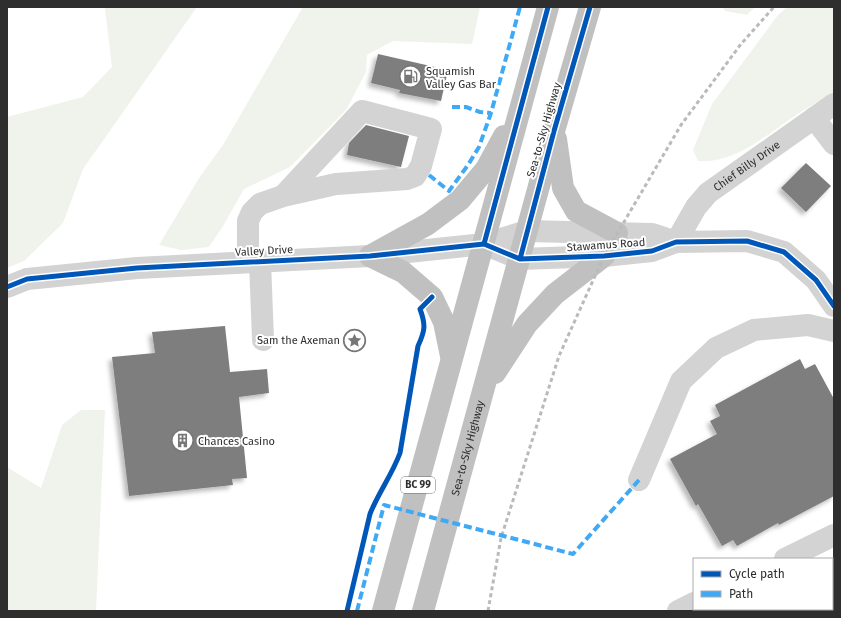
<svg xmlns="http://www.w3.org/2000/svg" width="841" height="618" viewBox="0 0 841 618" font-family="'Fira Sans',sans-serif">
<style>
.green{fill:#f0f3ec}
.building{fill:#7e7e7e;filter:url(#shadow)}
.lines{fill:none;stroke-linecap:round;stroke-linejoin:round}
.path{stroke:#d3d3d3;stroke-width:2.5;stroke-dasharray:2 2;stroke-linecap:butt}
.minor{stroke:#d3d3d3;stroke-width:22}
.highway{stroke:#c0c0c0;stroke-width:22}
.rail{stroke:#bababa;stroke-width:3;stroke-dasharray:4 3;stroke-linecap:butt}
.quiet{stroke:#3fa9f5;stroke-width:4;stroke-dasharray:8 4;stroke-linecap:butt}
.cycleway-casing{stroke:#fff;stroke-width:8}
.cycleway{stroke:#0057b8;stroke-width:5}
.labels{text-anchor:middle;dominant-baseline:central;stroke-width:4;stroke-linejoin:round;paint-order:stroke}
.shield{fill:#fff;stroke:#6d6d6d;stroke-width:1}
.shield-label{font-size:10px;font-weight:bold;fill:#2e2e2e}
.poi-label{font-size:11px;fill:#2e2e2e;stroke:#fff;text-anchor:start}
.street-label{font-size:11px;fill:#2e2e2e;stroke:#fff}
</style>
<defs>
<filter id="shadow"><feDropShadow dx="-3.5" dy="3.5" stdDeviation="2" flood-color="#0004"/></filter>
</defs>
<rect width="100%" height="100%" fill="#fff"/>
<!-- green -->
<path class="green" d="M106 7H197L83 169 63 223 24 261 7 268V117L83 97 112 67 105 9Z
M303 7H480L472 44 393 41 367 55 366 72 346 110 290 167 244 189 223 226 209 247 181 250 159 245 199 178 223 145Z
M723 7H755L747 15 725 11Z
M787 7H834V94C822 100 810 106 799 113 768 133 737 164 698 161L693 150 712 104 778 15Z
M81 410H105L96 611H7V467L41 488 62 425Z"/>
<!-- building -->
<path class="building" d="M378 54 448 70 441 101 399 93 400 90 371 83Z
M366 125 409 136 401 167 347 155 349 143Z
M806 163 831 186 806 212 781 188Z
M225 326 230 372 267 369 269 393 239 397 247 478 232 479 233 485 129 496 112 357 155 353 152 332Z
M800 359 805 369 815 364 834 399V496L779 525 778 523 737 546 733 540 722 546 698 504 696 506 670 459 717 434 710 421 720 416 715 405Z"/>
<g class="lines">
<!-- path -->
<path class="path" d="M418 346 424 332"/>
<!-- minor -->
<g class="minor">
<path d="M814 118 834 144"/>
<path id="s1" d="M676 242 696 207 708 193 834 104"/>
<path d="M484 244 527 231 652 234 676 242"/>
<path d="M260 261 263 340"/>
<path d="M248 262V221L252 212 260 204 283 196 336 184 407 179 415 176 421 166 431 129 362 111 283 196"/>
<path d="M7 287 27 279 137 268 370 256 484 244 520 259 604 256 652 251 676 242 747 241 784 252 816 280 834 306"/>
<path d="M639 480 681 381 716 348 754 330 808 325 834 331"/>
<path d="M785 559 834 535"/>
<path d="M678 611 694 603"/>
</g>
<!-- highway -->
<g class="highway">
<path d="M556 139 563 188 576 211 617 233"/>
<path d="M370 256 428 224 460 200 486 169 504 136"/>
<path d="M370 256 403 272 432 297 444 322 451 356"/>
<path d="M495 373 527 324 555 294 604 256"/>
<path d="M383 611 548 7"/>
<path id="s2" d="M423 611 554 131 590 7"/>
</g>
<!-- rail -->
<path class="rail" d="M488 611 501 538 559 356 604 256 681 125 741 44 774 7"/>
<!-- quiet -->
<path class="quiet" d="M452 107H466L480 112 491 113
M429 175 449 191 468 165 479 147 491 113 520 7
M357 611 384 505 573 554 639 480"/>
<defs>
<path id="cycleway" d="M484 244 548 7
M520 259 554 131 590 7
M7 287 27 279 137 268 370 256 484 244 520 259 604 256 652 251 676 242 747 241 784 252 816 280 834 306
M347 611 370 514C378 493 392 475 400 453L418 346C425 331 426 325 420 309L432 297"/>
</defs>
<!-- cycleway casing -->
<use href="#cycleway" class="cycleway-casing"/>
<!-- cycleway -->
<use href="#cycleway" class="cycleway"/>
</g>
<!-- icons -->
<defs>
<symbol id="fuel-ring" viewBox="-11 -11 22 22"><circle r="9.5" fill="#fff" stroke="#777" stroke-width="1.5"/><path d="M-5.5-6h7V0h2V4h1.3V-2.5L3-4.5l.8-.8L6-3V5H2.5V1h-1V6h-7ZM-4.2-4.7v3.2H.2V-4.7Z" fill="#777"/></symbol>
<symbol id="sight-ring" viewBox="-11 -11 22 22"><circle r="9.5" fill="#fff" stroke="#777" stroke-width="1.5"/><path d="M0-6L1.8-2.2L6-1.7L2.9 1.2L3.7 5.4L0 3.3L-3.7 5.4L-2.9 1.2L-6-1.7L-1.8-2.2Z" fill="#777"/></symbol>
<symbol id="building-ring" viewBox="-11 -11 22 22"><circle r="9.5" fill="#fff" stroke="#777" stroke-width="1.5"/><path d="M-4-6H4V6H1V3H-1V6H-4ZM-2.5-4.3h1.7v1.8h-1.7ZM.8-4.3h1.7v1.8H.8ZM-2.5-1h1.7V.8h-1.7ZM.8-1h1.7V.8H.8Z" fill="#777"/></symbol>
</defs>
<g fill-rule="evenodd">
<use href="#fuel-ring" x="398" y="64" width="25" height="25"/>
<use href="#sight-ring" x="342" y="328" width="25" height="25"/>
<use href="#building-ring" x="170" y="428" width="25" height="25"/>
</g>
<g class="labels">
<!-- shield labels -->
<rect class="shield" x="401" y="477" width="34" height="16" rx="3"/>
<g class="shield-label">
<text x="418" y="485">BC 99</text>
</g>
<!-- poi labels -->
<g class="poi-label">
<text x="426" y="71">Squamish<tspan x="426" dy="13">Valley Gas Bar</tspan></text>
<text x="340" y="340" text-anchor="end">Sam the Axeman</text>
<text x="198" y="441">Chances Casino</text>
</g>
<!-- street labels -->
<g class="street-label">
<text transform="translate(544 130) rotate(-74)">Sea-to-Sky Highway</text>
<text stroke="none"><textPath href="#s1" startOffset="106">Chief Billy Drive</textPath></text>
<text transform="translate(606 245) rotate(-4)">Stawamus Road</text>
<text transform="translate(264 251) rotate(-3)">Valley Drive</text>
<text stroke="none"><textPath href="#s2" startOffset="169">Sea-to-Sky Highway</textPath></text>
</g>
</g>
<!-- border -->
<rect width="841" height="618" fill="none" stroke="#2e2e2e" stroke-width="16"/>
<!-- legend -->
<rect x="693" y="558" width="140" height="52" fill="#ffffff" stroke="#ababab"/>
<rect x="701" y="571" width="20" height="6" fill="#0057b8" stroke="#ababab"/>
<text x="729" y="578" font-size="12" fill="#2e2e2e">Cycle path</text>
<rect x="701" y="591" width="20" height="6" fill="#3fa9f5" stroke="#ababab"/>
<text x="729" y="598" font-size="12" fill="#2e2e2e">Path</text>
</svg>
